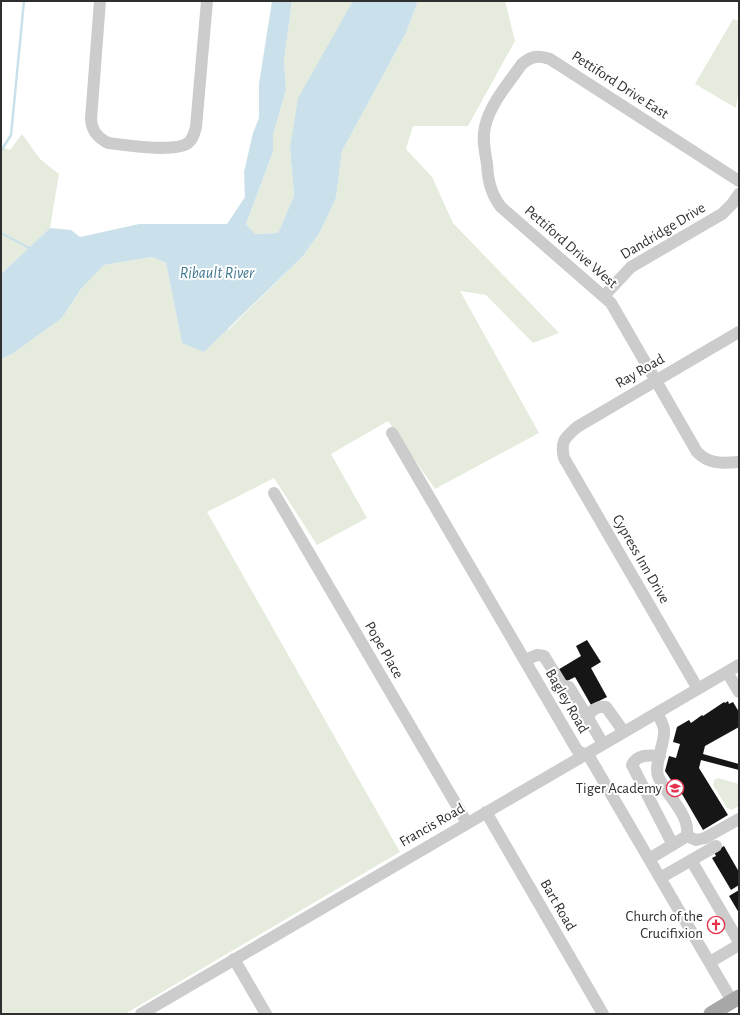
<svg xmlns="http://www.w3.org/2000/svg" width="740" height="1015" viewBox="0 0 740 1015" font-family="'Alegreya Sans',sans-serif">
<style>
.green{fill:#e6ecdd}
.water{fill:#cae1eb}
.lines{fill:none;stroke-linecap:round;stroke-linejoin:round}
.stream{stroke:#cae1eb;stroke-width:2.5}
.building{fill:#161616}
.minor{stroke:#ccc;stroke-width:12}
.major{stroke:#a7a7a7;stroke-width:15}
.labels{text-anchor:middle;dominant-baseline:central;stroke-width:4;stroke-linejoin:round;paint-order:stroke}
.street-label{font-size:15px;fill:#2f2f2f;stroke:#fff}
.poi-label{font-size:15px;fill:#2f2f2f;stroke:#fff;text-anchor:end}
.water-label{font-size:16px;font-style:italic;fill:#3e7790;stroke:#fff}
</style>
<rect width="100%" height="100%" fill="#fff"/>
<!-- green -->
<path class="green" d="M292 1H353L290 148 294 196 278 233 255 234 246 224 273 152V135L286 90 284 61Z
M418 1H505L515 41 468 126H413L406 149 432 177 453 223 559 333 533 343 486 295 460 291 539 433 435 489 388 421 331 454 367 518 317 545 274 478 207 512 400 852 125 1014H1V359L12 354 62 318 81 289 104 265 152 257 166 263 182 343 229 329 303 256 320 232 336 198 342 151 406 33Z
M733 19 739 21V89L736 108 695 84Z
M22 134 40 159 59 174 50 228 1 274V147L10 150Z
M718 778 739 784V806L732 810 727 808 713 785 714 780Z"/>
<!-- water -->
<path class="water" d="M272 1H292L284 61 286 90 273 135V152L246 224 255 234 278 233 294 196 290 148 298 98 353 1H418L406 33 342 151 336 198 320 232 303 256 204 352 182 343 166 263 152 257 104 265 81 289 62 318 12 354 1 359V274L50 228 71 230 80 237 139 224H227L245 197 244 172 253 133 259 118V84Z"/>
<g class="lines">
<!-- stream -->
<path class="stream" d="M1 151 11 135 24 1
M1 233 29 248"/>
</g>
<!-- building -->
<path class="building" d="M587 640 601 662 591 668 607 697 591 705 575 677 563 683 556 671 581 656 576 646Z
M728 701 729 704 733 702 739 712V727L705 746 703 754 739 764V770L701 760 699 768 728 815 703 830 675 782 673 783 665 771 669 756 676 758 680 744 673 742 677 727 689 720 691 723 702 715 703 716 724 702 725 703Z
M724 846 739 872V885L731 890 712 858 716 856 714 852Z
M739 890V913L729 896Z"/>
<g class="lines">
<!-- minor -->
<path class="minor" d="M100 1 91 119C92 131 97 137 108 143 125 145 175 153 188 143 193 139 194 134 196 127L207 1
M739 181 550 59C539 55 531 56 522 64 509 82 489 106 485 127 482 139 485 152 487 164 488 181 491 194 501 207L611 303 697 452C710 465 722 463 739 462
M604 296 631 267 722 214 732 204 739 194
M392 433 577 750 590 758 732 1001
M274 493 467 823
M525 660 537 655 544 656 562 685 569 687 588 718
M727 672 739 692
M698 689 564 458C560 441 565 438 577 427L739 332
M603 744 588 718C590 710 598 706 606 707L624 732
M660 756C650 755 637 754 632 765L673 845
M486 812 603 1014
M687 836 696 840 705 838 739 819
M649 859 687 836C690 813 666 796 658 776 654 764 664 745 664 733 665 726 660 719 657 713
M691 860 739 942
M660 878 716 846
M234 959 266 1014
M710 962 739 945
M141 1014 739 665"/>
<!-- major -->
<path class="major" d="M711 1014 739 997"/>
</g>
<!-- icons -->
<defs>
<symbol id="school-ring" viewBox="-11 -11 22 22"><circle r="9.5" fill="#fff" stroke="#e2344f" stroke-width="1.5"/><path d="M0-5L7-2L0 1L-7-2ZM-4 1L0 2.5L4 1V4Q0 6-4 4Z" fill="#e2344f"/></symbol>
<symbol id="church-ring" viewBox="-11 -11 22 22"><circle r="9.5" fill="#fff" stroke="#e2344f" stroke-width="1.5"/><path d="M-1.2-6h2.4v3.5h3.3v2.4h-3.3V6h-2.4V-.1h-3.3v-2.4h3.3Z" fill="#e2344f"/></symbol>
</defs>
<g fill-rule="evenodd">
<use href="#school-ring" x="665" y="778" width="20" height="20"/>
<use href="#church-ring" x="706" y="915" width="20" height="20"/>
</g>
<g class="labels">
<!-- street labels -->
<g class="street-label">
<text transform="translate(620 85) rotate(33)">Pettiford Drive East</text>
<text transform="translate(663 231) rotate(-31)">Dandridge Drive</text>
<text transform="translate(571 247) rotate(41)">Pettiford Drive West</text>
<text transform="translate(640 371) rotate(-30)">Ray Road</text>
<text transform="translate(641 559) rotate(60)">Cypress Inn Drive</text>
<text transform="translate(384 650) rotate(60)">Pope Place</text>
<text transform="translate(567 701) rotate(60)">Bagley Road</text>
<text transform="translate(432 825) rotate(-30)">Francis Road</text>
<text transform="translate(558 905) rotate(60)">Bart Road</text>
</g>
<!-- poi labels -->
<g class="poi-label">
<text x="662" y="788">Tiger Academy</text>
<text x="703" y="916">Church of the<tspan x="703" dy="17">Crucifixion</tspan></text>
</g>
<!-- water labels -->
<g class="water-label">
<text x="217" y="273">Ribault River</text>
</g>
</g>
<!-- border -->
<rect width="740" height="1015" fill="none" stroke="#2f2f2f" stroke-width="4"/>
</svg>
